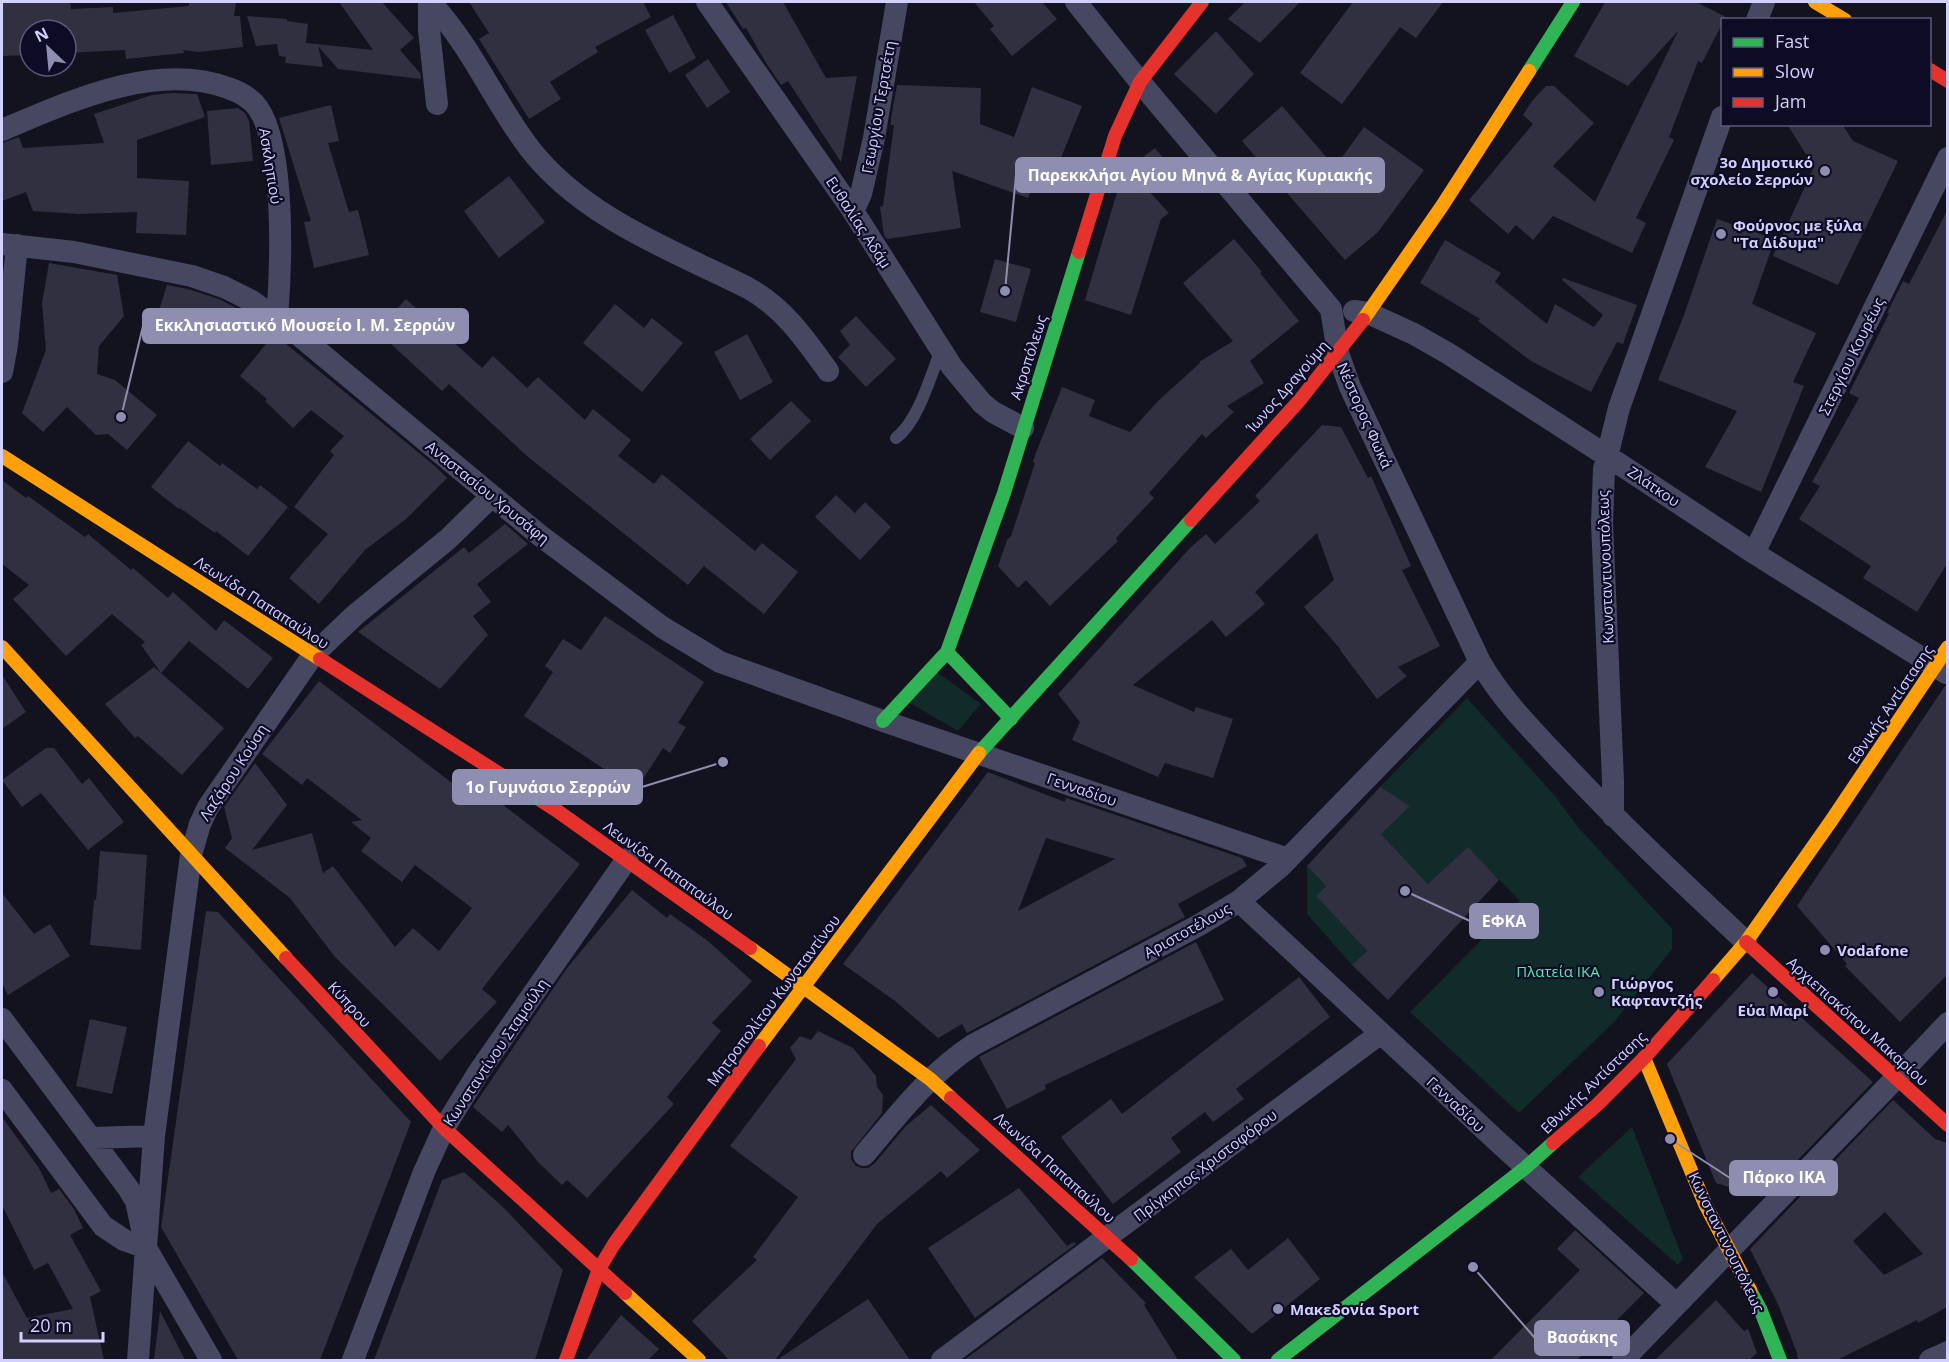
<svg xmlns="http://www.w3.org/2000/svg" width="1949" height="1362" viewBox="0 0 1949 1362" font-family="'Open Sans',sans-serif">
<style>
.green{fill:#102b29}
.building{fill:#313041;fill-rule:evenodd}
.lines{fill:none;stroke-linecap:round;stroke-linejoin:round}
.lane{stroke:#464760;stroke-width:12}
.street{stroke:#464760;stroke-width:22}
.fast{stroke:#30b455;stroke-width:14}
.slow{stroke:#ff9f0a;stroke-width:14}
.jam{stroke:#e5322d;stroke-width:14}
.poi-dot{fill:#8e8eb1;stroke:#0e0c25;stroke-width:2}
.labels{text-anchor:middle;dominant-baseline:central;stroke-width:4.5;stroke-linejoin:round;paint-order:stroke}
.street-label{font-size:15px;fill:#d1d0ff;stroke:#0e0c25}
.poi-label{font-size:15px;font-weight:bold;fill:#d1d0ff;stroke:#0e0c25;text-anchor:start}
.park-label{font-size:15px;fill:#51e9b6;stroke:#0e0c25}
.leader{fill:none;stroke:#8e8eb1;stroke-width:2}
.callout-dot{fill:#8e8eb1;stroke:#0e0c25;stroke-width:2}
.callout{fill:#8e8eb1;stroke:#8e8eb1;stroke-width:2}
.callout-label{font-size:16px;text-anchor:middle;font-weight:bold;fill:#fff}
</style>
<rect width="100%" height="100%" fill="#13121f"/>
<!-- green -->
<path class="green" d="M934 670 981 704 958 731 910 703Z
M1467 698 1555 796 1577 826 1672 929V949L1615 1021 1519 1113 1410 1012 1520 901 1468 848 1428 884 1381 834 1380 787Z
M1307 866 1326 886 1316 896 1367 951 1352 965 1307 914Z
M1632 1127 1683 1259 1678 1265 1578 1177Z"/>
<!-- building -->
<path class="building" d="M2 2H70L71 9 113 7V13L189 6V2H236L234 16H240L243 47 199 52 183 50 184 53 126 59 125 50 66 53V30H30V55L2 56Z
M339 2H382L414 38 400 50 420 73 421 79 338 69 318 46 323 67 285 63 286 57 279 56 277 44 256 46 247 16 287 19V21L308 24 306 43 373 50Z
M469 2H643L651 17 595 47 598 52 550 82 561 99 529 119 479 39 489 33Z
M726 2H783L826 78 857 76 841 162 788 81 781 85 766 63 746 28 743 29Z
M974 2H1042L1057 19 1012 56 990 29 994 26Z
M1245 2H1300L1260 43 1228 19Z
M1353 2H1443L1416 38 1400 27 1342 104 1300 73Z
M1605 2H1696L1726 17 1722 20V24L1702 63 1698 61 1669 137 1674 140 1636 218 1646 223 1632 253 1553 216 1533 240 1516 225 1508 234 1469 200 1533 124 1523 115 1532 101 1546 86H1554L1594 123 1553 166 1595 202 1678 31 1628 86 1574 56Z
M673 15 696 58 669 73 645 30Z
M1216 31 1254 74 1216 114 1174 74Z
M708 59 730 92 707 108 685 75Z
M897 85 981 88 980 124 1014 137 1032 87 1082 106 1052 180 1037 175 1028 198 952 171 961 228 887 239 884 235 880 207 883 206 894 125H891V118Z
M172 93 197 94 205 117 137 140V178L189 181 186 235 136 233 137 212 79 214 33 211 26 192 2 201V143L19 137 23 148 104 143 94 114 152 95Z
M331 105 339 141 328 143 349 212 358 210 369 255 314 268 304 222 311 221 279 118Z
M1282 106 1335 167 1364 127 1424 170 1378 232 1345 260 1242 141Z
M238 108 245 113 249 121 253 161 211 165 207 111Z
M1787 124H1842L1853 141 1898 161 1838 285 1773 256 1814 167Z
M1155 148 1168 164 1145 187 1169 213 1161 219 1131 315 1085 300 1123 172Z
M509 176 545 222 499 258 464 211Z
M1947 211V564L1917 612 1863 578 1871 566 1799 519 1820 486 1812 482 1859 398 1849 393 1889 314 1887 313 1903 281 1909 284Z
M1717 219 1775 239 1752 304 1816 333 1793 382 1804 386 1761 492 1705 467 1737 411 1658 380 1684 315Z
M1234 239 1262 272 1260 273 1299 321 1250 361 1264 383 1227 406 1234 412 1206 438 1202 434 1149 493 1154 498 1116 538 1118 541 1050 606 1026 580 1018 588 998 566 1007 540 1011 536 1035 463 1033 462 1036 453 1062 387 1095 400 1089 416 1130 432 1159 400 1200 363 1199 362 1233 341 1183 283Z
M1445 240 1501 273 1495 282 1547 324 1555 304 1594 327 1603 315 1562 280 1563 278 1637 305 1623 344 1617 342 1591 392 1531 361 1478 321 1480 319 1420 283Z
M995 259 1031 269 1016 322 980 312Z
M49 263 117 275 124 316 99 346 97 374 115 380 157 415 127 450 108 434 96 435 67 407 43 432 22 413 46 350 42 303Z
M167 285 188 289 219 299 244 312 221 339 156 319Z
M406 299 482 368 493 356 527 388 538 377 585 420 593 409 631 440 618 456 654 484 662 474 755 551 762 543 798 572 764 614 704 566 688 585 527 456 449 384 442 391 377 331Z
M615 304 644 328 652 318 683 343 642 392 583 343Z
M856 316 896 359 866 387 838 357 850 345 840 331Z
M274 334 436 467 447 478 406 519 365 550 319 604 289 578 328 534 294 507 334 455 330 451 344 436 311 410 293 428 265 401 267 399 240 376Z
M747 334 773 382 740 400 714 352Z
M791 401 811 421 770 460 750 439Z
M1322 425 1341 427 1368 478 1371 476 1411 566 1402 570 1440 646 1398 667 1407 676 1377 699 1340 650H1341L1304 607 1334 580 1317 533 1255 592 1265 604 1226 637 1212 620 1133 685 1194 712 1196 707 1233 719 1213 778 1165 763 1158 777 1072 740 1080 722 1058 694 1191 547 1206 534 1215 544 1260 501 1255 496Z
M188 441 220 466 222 463 257 489 260 485 288 507 248 556 216 531 215 533 180 508 179 509 151 487Z
M2 480 26 498 28 496 85 537 88 534 131 570 133 568 168 598 173 592 216 631 224 620 273 658 248 689 189 641 161 673 141 645 145 642 112 614 66 656 13 599 29 585 2 564Z
M836 495 855 513 865 502 891 527 860 560 815 517Z
M505 524 528 544 477 584 491 602 473 616 488 635 440 689 358 632 464 547 469 553Z
M605 616 704 682 678 723 686 727 670 753 663 748 636 790 524 716 553 672 545 666 563 639 581 650Z
M154 667 224 728 182 775 138 736 135 738 105 704Z
M2 675 26 712 2 729Z
M319 681 469 796 477 785 580 864 482 989 497 1002 440 1061 335 957 290 898 225 848 232 838 224 807 255 763 287 805 252 850 312 833 323 873 333 866 395 947 413 928 439 951 472 908 415 865 402 882 361 851 371 838 351 822 362 820 307 778 302 785 262 754Z
M1945 686H1947V975L1900 1022 1845 966 1847 964 1797 906Z
M46 748H54L82 784 89 778 124 822 88 850 41 793 22 807 2 780Z
M988 772 1065 802 1066 798 1242 858 1247 866 1178 904 1185 917 967 1033 962 1024 938 1038 895 1001 843 964ZM1046 838 1115 859 1018 911Z
M1380 787 1410 806 1381 834 1428 884 1468 847 1499 880 1388 1000 1352 965 1367 951 1316 896 1326 886 1307 866Z
M100 851 147 855 141 950 90 945 94 900H96Z
M632 890 667 918 670 914 708 941 752 981 712 1023 721 1031 667 1097 674 1104 587 1198 567 1180 562 1185 539 1163 508 1125 502 1132 473 1107 567 968Z
M2 893 34 934 50 924 70 956 8 995 2 983Z
M206 911 218 912 411 1122 320 1360H238L161 1227Z
M1196 942 1224 1000 1045 1085 1046 1089 1007 1109 979 1057Z
M1752 973 1873 1082 1762 1197 1716 1183 1667 1064Z
M1299 977 1330 1017 1236 1089 1244 1099 1213 1122 1205 1112 1171 1138 1181 1152 1113 1204 1061 1137 1111 1099 1122 1114Z
M90 1019 127 1027 112 1094 76 1086Z
M818 1031 853 1048 876 1076 877 1087 883 1095 882 1113 851 1152V1159L856 1166 862 1168H868L874 1164 906 1126 931 1105 980 1150 947 1178 941 1171 877 1224 775 1360H729L692 1321 757 1260 753 1257 798 1197 730 1146 796 1059 790 1048 800 1036 811 1040Z
M1893 1100 1935 1139 1947 1143V1307L1918 1323 1917 1320 1837 1360H1798L1797 1353 1778 1304 1750 1249ZM1885 1212 1923 1254 1884 1275 1853 1241Z
M2 1117 39 1168 51 1193 59 1189 74 1209 83 1228 70 1235 101 1291 90 1297 104 1360H2V1272L27 1318 73 1309 48 1263 34 1270 2 1205Z
M464 1172 504 1208 563 1270 535 1360H374L442 1180Z
M1019 1188 1067 1246 1074 1242 1076 1244 975 1318 928 1248Z
M1575 1230 1644 1293 1577 1360H1491L1580 1270 1557 1249Z
M1288 1238 1320 1279 1252 1334 1194 1277 1231 1249 1248 1270Z
M1102 1258 1146 1303 1144 1305 1178 1360H964Z
M868 1299 910 1360H777Z
M1716 1300 1744 1331 1748 1329 1757 1353 1749 1360H1655Z
M160 1311 185 1360H154Z
M621 1315 659 1349 648 1360H586Z"/>
<g class="lines">
<!-- lane -->
<path class="lane" d="M896 438C919 420 930 377 941 350"/>
<!-- street -->
<path class="street" d="M429 2V30L437 104
M430 2C471 45 494 102 530 149 584 218 672 250 748 288 784 308 805 339 828 371
M707 2 853 211 952 367 982 403 993 412 1023 428
M1076 2 1140 82 1331 309 1338 353 1350 387 1480 662C1502 700 1533 731 1564 764 1622 826 1684 884 1746 942
M1757 20 1764 2
M2 130C69 102 155 61 228 88 240 92 251 98 258 108 286 149 281 270 277 319
M853 211 861 194 874 138 897 2
M2 244 74 252 192 276 224 287 252 301 301 337 538 534 662 627 720 662 883 721 1288 859
M1354 311 1368 313 1414 334 1449 354 1624 467 1754 553 1946 673
M2 372 7 345 17 245
M1754 553 1948 158
M1613 816V781L1602 523 1604 469 1619 408 1722 117
M1239 901 1498 1142 1676 1304
M2 1019 128 1188 136 1201 146 1248 211 1360
M2 1090 103 1226 124 1240 146 1248
M92 1138 154 1136
M864 1155C898 1115 929 1074 973 1045L1199 925 1239 901 1280 867 1480 662
M138 1360 154 1136 191 855 200 824 208 807 313 655 355 615 448 539 492 496
M353 1360 424 1172 444 1128 478 1073 627 859
M942 1360 1381 1033
M1623 1360 1896 1078 1948 1023
M1930 1360 1948 1352"/>
<!-- fast -->
<path class="fast" d="M1529 71 1573 2
M1011 719 947 652 1004 493 1079 252
M883 721 947 652
M979 753 1191 520
M1131 1259 1234 1360
M1750 1290 1761 1311 1780 1360
M1278 1360 1525 1168 1553 1143"/>
<!-- slow -->
<path class="slow" d="M1815 2 1845 20
M1363 320 1442 206 1529 71
M2 456 320 659
M2 647 286 958
M750 948 930 1079 951 1098
M1713 980 1746 942 1831 821 1948 647
M759 1046 979 753
M1644 1058 1705 1204 1750 1290
M625 1293 699 1360"/>
<!-- jam -->
<path class="jam" d="M1930 70 1948 81
M1079 252 1115 136 1140 82 1202 2
M1191 520 1299 401 1363 320
M320 659 556 810 750 948
M1746 942 1948 1125
M286 958 444 1128 625 1293
M951 1098 1131 1259
M1553 1143 1597 1105 1644 1058 1713 980
M566 1360 599 1269 614 1244 759 1046"/>
</g>
<!-- markers -->
<g class="poi-dot">
<circle cx="1825" cy="171" r="6"/>
<circle cx="1721" cy="234" r="6"/>
<circle cx="1825" cy="950" r="6"/>
<circle cx="1599" cy="992" r="6"/>
<circle cx="1773" cy="992" r="6"/>
<circle cx="1278" cy="1309" r="6"/>
</g>
<g class="labels">
<!-- street labels -->
<g class="street-label">
<text transform="translate(878 107) rotate(-80)">Γεωργίου Τερτσέτη</text>
<text transform="translate(271 166) rotate(81)">Ασκληπιού</text>
<text transform="translate(859 222) rotate(57)">Ευθαλίας Αδάμ</text>
<text transform="translate(1851 356) rotate(-64)">Στεργίου Κουρέως</text>
<text transform="translate(1028 357) rotate(-72)">Ακροπόλεως</text>
<text transform="translate(1287 386) rotate(-49)">Ίωνος Δραγούμη</text>
<text transform="translate(1365 415) rotate(66)">Νέστορος Φωκά</text>
<text transform="translate(1654 486) rotate(34)">Ζλάτκου</text>
<text transform="translate(488 492) rotate(39)">Αναστασίου Χρυσάφη</text>
<text transform="translate(1605 567) rotate(-92)">Κωνσταντινουπόλεως</text>
<text transform="translate(262 602) rotate(33)">Λεωνίδα Παπαπαύλου</text>
<text transform="translate(1890 704) rotate(-56)">Εθνικής Αντίστασης</text>
<text transform="translate(233 772) rotate(-57)">Λαζάρου Κούση</text>
<text transform="translate(1082 789) rotate(19)">Γενναδίου</text>
<text transform="translate(669 870) rotate(36)">Λεωνίδα Παπαπαύλου</text>
<text transform="translate(1187 930) rotate(-29)">Αριστοτέλους</text>
<text transform="translate(773 1000) rotate(-53)">Μητροπολίτου Κωνσταντίνου</text>
<text transform="translate(350 1004) rotate(48)">Κύπρου</text>
<text transform="translate(1858 1021) rotate(42)">Αρχιεπισκόπου Μακαρίου</text>
<text transform="translate(495 1052) rotate(-56)">Κωνσταντίνου Σταμούλη</text>
<text transform="translate(1593 1082) rotate(-44)">Εθνικής Αντίστασης</text>
<text transform="translate(1456 1104) rotate(43)">Γενναδίου</text>
<text transform="translate(1205 1165) rotate(-37)">Πρίγκηπος Χριστοφόρου</text>
<text transform="translate(1055 1167) rotate(42)">Λεωνίδα Παπαπαύλου</text>
<text transform="translate(1727 1242) rotate(64)">Κωνσταντινουπόλεως</text>
</g>
<!-- poi labels -->
<g class="poi-label">
<text x="1813" y="162" text-anchor="end">3ο Δημοτικό<tspan x="1813" dy="17">σχολείο Σερρών</tspan></text>
<text x="1733" y="225">Φούρνος με ξύλα<tspan x="1733" dy="17">"Τα Δίδυμα"</tspan></text>
<text x="1837" y="950">Vodafone</text>
<text x="1611" y="983">Γιώργος<tspan x="1611" dy="17">Καφταντζής</tspan></text>
<text x="1773" y="1010" text-anchor="middle">Εύα Μαρί</text>
<text x="1290" y="1309">Μακεδονία Sport</text>
</g>
<!-- park labels -->
<g class="park-label">
<text x="1558" y="971">Πλατεία ΙΚΑ</text>
</g>
</g>
<!-- callouts -->
<path class="leader" d="M1005 291L1016 175M121 417L143 326M723 762L642 787M1405 891L1470 921M1670 1139L1730 1178M1473 1267L1535 1338"/>
<g class="callout-dot">
<circle cx="1005" cy="291" r="6"/>
<circle cx="121" cy="417" r="6"/>
<circle cx="723" cy="762" r="6"/>
<circle cx="1405" cy="891" r="6"/>
<circle cx="1670" cy="1139" r="6"/>
<circle cx="1473" cy="1267" r="6"/>
</g>
<g class="callout">
<rect x="1016" y="158" width="368" height="34" rx="6"/>
<rect x="143" y="309" width="325" height="34" rx="6"/>
<rect x="453" y="770" width="189" height="34" rx="6"/>
<rect x="1470" y="904" width="68" height="34" rx="6"/>
<rect x="1730" y="1161" width="107" height="34" rx="6"/>
<rect x="1535" y="1321" width="94" height="34" rx="6"/>
</g>
<g class="callout-label">
<text x="1200" y="181">Παρεκκλήσι Αγίου Μηνά &amp; Αγίας Κυριακής</text>
<text x="305" y="331">Εκκλησιαστικό Μουσείο Ι. Μ. Σερρών</text>
<text x="548" y="793">1ο Γυμνάσιο Σερρών</text>
<text x="1504" y="927">ΕΦΚΑ</text>
<text x="1784" y="1183">Πάρκο ΙΚΑ</text>
<text x="1582" y="1343">Βασάκης</text>
</g>
<!-- border -->
<rect width="1949" height="1362" fill="none" stroke="#d1d0ff" stroke-width="6"/>
<!-- legend -->
<rect x="1721" y="18" width="210" height="108" fill="#0e0c25" stroke="#5c5a7c" stroke-width="1.5"/>
<rect x="1733" y="38" width="30" height="9" fill="#30b455" stroke="#5c5a7c" stroke-width="1.5"/>
<text x="1775" y="48" font-size="18" fill="#d1d0ff">Fast</text>
<rect x="1733" y="68" width="30" height="9" fill="#ff9f0a" stroke="#5c5a7c" stroke-width="1.5"/>
<text x="1775" y="78" font-size="18" fill="#d1d0ff">Slow</text>
<rect x="1733" y="98" width="30" height="9" fill="#e5322d" stroke="#5c5a7c" stroke-width="1.5"/>
<text x="1775" y="108" font-size="18" fill="#d1d0ff">Jam</text>
<!-- north arrow -->
<g transform="translate(48 48) rotate(334)"><circle r="28" fill="#0e0c25" stroke="#5c5a7c" stroke-width="1.5"/>
<path d="M0-4.5L10 22L0 15L-10 22Z" fill="#8e8eb1"/>
<text y="-9" font-size="16" font-weight="bold" text-anchor="middle" fill="#d1d0ff">N</text>
</g>
<!-- scale -->
<path d="M21 1332v9h82v-9" fill="none" stroke="#d1d0ff" stroke-width="3"/>
<text x="30" y="1332" font-size="18" fill="#d1d0ff" stroke="#0e0c25" stroke-width="4.5" paint-order="stroke">20 m</text>
</svg>
